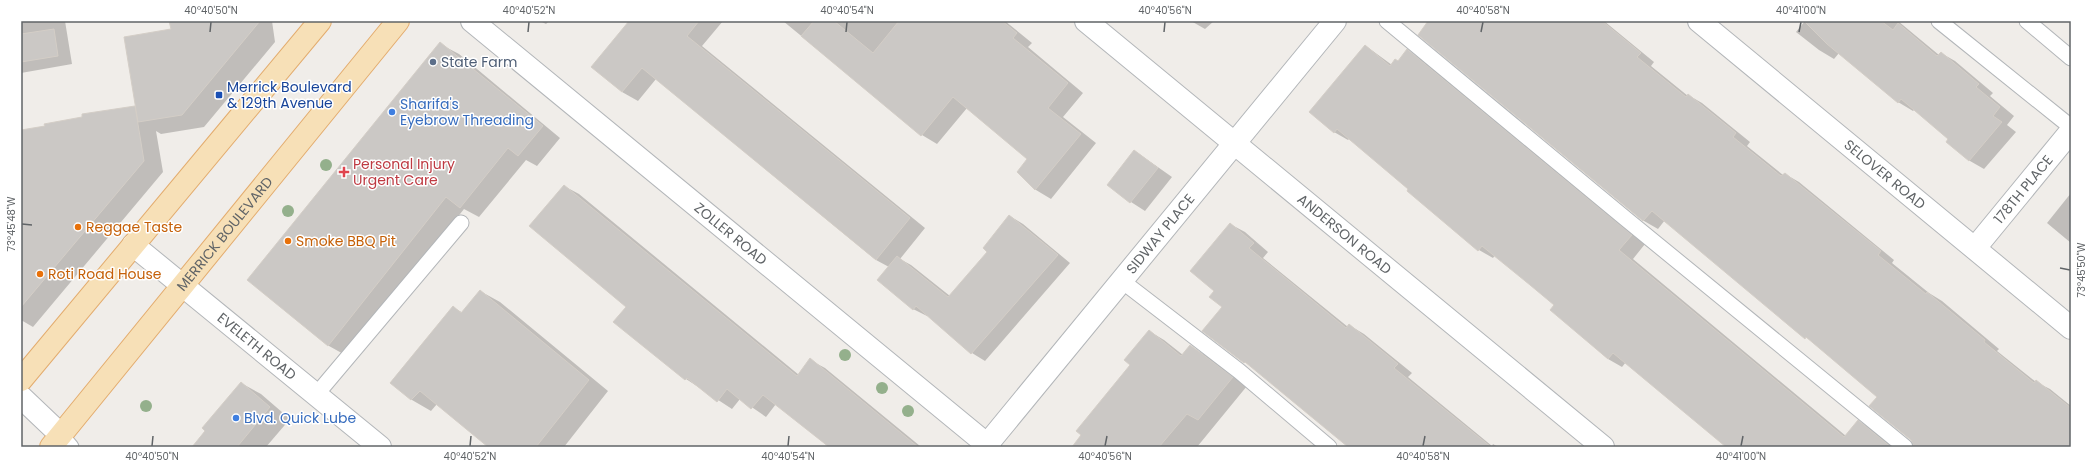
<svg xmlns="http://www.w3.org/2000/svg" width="2092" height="468" viewBox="0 0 2092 468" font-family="Poppins,sans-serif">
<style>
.shadow{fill:#0003}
.building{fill:#cbc8c5;stroke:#d4cec7}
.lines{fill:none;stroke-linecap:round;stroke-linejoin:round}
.service-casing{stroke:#b3b6b9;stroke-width:17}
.minor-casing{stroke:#b3b6b9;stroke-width:24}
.primary-casing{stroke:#e3ac6e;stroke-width:24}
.service{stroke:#fff;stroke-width:15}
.minor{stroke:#fff;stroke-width:22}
.primary{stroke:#f7e0b7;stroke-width:22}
.tree{fill:#94b08c}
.ticks{fill:none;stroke:#606467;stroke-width:1.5}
.service-dot{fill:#5c6f8a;stroke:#fff;stroke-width:1.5}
.transit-dot{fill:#1a4fb4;stroke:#fff;stroke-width:1.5}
.shop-dot{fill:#3f7fe0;stroke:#fff;stroke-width:1.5}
.health-dot{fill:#e0444e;stroke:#fff;stroke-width:1.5}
.food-dot{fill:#e8710a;stroke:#fff;stroke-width:1.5}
.labels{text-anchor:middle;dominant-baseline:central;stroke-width:3;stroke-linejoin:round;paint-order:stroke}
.service-label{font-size:14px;fill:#4e5e75;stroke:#fff;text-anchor:start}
.transit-label{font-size:14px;fill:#164399;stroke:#fff;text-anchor:start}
.shop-label{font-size:14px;fill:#366cbe;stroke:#fff;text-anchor:start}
.health-label{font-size:14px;fill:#be3a42;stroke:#fff;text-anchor:start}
.street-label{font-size:14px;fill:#606467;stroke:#fff}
.food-label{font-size:14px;fill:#c56008;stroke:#fff;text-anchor:start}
.neatline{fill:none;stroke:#606467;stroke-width:1.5}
.ticks-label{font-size:10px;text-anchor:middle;fill:#606467}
</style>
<rect width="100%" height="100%" fill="#f0ede9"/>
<!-- shadow -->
<path class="shadow" d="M21 21H65L72 64 21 73Z
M170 21H272L275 42 204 127 161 134 156 131 163 172 33 327 21 320V131L137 108 171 30Z
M540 21H549L546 24Z
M631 21H723L702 46 925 228 900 259 911 265 950 296 989 252 1010 216 1023 224 1070 263 985 361 972 353 928 315 927 316 913 309 889 267 876 260 656 79 638 101 622 92Z
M783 21H1005L1032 43 1028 47 1083 93 1063 117 1096 143 1051 199 1036 190 1018 172 1029 159 967 108 937 144 922 135Z
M1191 21H1214L1205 29Z
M1430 21H1604L1654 62 1651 66 1688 96V95L1702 103 1750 142 1747 146 1783 175 1785 174 1799 182 1894 260 1892 263 1929 293 1942 301 1999 349 1997 351 2036 382 2050 389 2071 406V447H1914L1915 444 1878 396 1665 220 1658 229 1644 221 1419 35Z
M1805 21H1898L1939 55 1941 53 1955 61 1993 93 1990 96 2014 116 2007 125 2016 132 1984 169 1970 161 1948 142 1950 139 1915 109 1913 111 1898 102 1839 53 1834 59 1819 50 1796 32Z
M440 44 459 54 560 138 537 166 526 160 479 217 464 209 347 356 329 346 248 280Z
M1366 46 1392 65 1399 62 1407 51 1421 59 1645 244 1633 259 1846 436 1858 421 1872 429 1894 447H1728L1626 362 1622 367 1608 359 1552 309 1556 305 1495 255 1493 258 1479 250 1350 138 1348 140 1334 132Z
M1135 151 1172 177 1145 211 1131 202 1108 185Z
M564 186 579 194 799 375 810 360 825 368 920 446 829 447 776 404 766 417 740 399 732 409 686 379 615 322 627 306Z
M2071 193V243L2047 223Z
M1230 224 1245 232 1268 252 1263 258 1348 327 1349 325 1364 334 1412 373 1408 377 1492 446 1493 444 1498 447H1350L1256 369 1203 331 1223 307 1215 291Z
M480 291 500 302 608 391 564 447H490L437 404 431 411 412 400 391 382 453 307 463 313Z
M1149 331 1164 340 1183 355 1190 346 1205 355 1247 386 1197 447H1073L1132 365Z
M241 383 261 394 290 419 266 447H193Z"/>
<!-- building -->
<path class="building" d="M169 21H260L182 115 138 122 124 37 171 29Z
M629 21H699L687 36 910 218 876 260 642 68 622 92 591 67Z
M814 21H834L873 53 899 21H1002L1017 33 1013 38 1068 83 1048 108 1081 134 1035 190 1017 172 1027 159 953 97 921 136 801 36Z
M1428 21H1602L1641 53 1637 57 1686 97 1688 94 1736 133 1733 137 1781 176 1785 173 1881 251 1878 255 1926 294 1927 292 1985 340 1984 342 2034 383 2036 380 2071 408V447H1914L1911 440 1869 406 1877 397 1806 337 1805 339 1652 211 1643 221 1418 35Z
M1804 21H1881L1893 30 1898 23 1937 56 1941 52 1979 84 1976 87 2000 107 1993 116 2002 122 1969 161 1946 142 1948 139 1901 99 1898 103 1827 44Z
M54 29 58 56 21 62V34Z
M440 42 543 126 518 156 508 148 460 208 446 197 328 346 247 280Z
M1365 45 1390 66 1395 59 1398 61 1407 49 1632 235 1619 250 1844 437 1858 420 1891 447H1726L1613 353 1608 359 1550 310 1554 305 1530 285 1482 246 1478 251 1407 191 1408 189 1337 129 1334 133 1309 112Z
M135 106 144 161 21 307V130L45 126 44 124 82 117V114Z
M1134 150 1158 168 1130 203 1107 185Z
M564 185 797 376 810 358 918 447H829L763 395 751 409 727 389 717 402 687 378 685 380 613 322 626 307 529 226Z
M1009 215 1058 255 971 354 916 306 913 310 877 280 897 256 948 297 987 252 983 248Z
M1230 223 1254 243 1249 248 1346 328 1349 324 1398 364 1394 368 1491 447H1348L1245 362 1244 363 1202 331 1222 307 1209 297 1214 291 1190 271Z
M480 290 589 380 536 447H488L420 391 411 400 390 383 453 306 461 313Z
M1149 330 1181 356 1190 345 1233 377 1198 420 1187 414 1159 447H1072L1081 435 1076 431 1130 365 1124 360Z
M241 382 270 407 237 447H192L205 431 202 428Z"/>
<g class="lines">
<defs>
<path id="service" d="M1387 21 1626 219 1905 447
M1939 21 2071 127
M2027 21 2071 58
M1122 281 1239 371 1329 447
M316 395 461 223
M61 435 71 447"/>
<g id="minor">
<path id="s1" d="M472 21 990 447"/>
<path id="s2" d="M1086 21 1603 447"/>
<path id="s3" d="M1699 21 2071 328"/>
<path id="s4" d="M133 245 380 447"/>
<path id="s5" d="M1975 248 2071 131"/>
<path d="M21 397 61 435"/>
<path id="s6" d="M985 447 1335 21"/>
</g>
<g id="primary">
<path d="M21 380 320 21"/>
<path id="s7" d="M51 447 398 21"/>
</g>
</defs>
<!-- service casing -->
<use href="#service" class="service-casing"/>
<!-- minor casing -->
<use href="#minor" class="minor-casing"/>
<!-- primary casing -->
<use href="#primary" class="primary-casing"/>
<!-- service -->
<use href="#service" class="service"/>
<!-- minor -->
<use href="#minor" class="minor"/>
<!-- primary -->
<use href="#primary" class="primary"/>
</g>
<!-- trees -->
<g class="tree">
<circle cx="326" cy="165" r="6"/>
<circle cx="288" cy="211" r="6"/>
<circle cx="845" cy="355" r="6"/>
<circle cx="882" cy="388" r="6"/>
<circle cx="146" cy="406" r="6"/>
<circle cx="908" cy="411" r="6"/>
</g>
<!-- ticks -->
<path class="ticks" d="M210 32 211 22M528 32 529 22M846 32 847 22M1164 32 1165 22M1481 32 1483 22M1799 32 1801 22M22 224 32 225M2060 268 2070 270M152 446 153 436M470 446 471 436M788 446 789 436M1105 446 1107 436M1423 446 1425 436M1741 446 1743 436"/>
<!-- markers -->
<circle class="service-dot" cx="433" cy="62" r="4"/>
<rect class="transit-dot" x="215" y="91" width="8" height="8" rx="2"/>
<g class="shop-dot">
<circle cx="392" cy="112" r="4"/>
<circle cx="236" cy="418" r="4"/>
</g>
<path class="health-dot" d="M342 166h4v4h4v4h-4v4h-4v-4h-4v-4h4z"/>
<g class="food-dot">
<circle cx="78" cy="227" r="4"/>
<circle cx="288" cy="241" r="4"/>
<circle cx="40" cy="274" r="4"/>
</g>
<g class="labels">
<!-- service labels -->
<g class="service-label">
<text x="441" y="62">State Farm</text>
</g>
<!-- transit labels -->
<g class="transit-label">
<text x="227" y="87">Merrick Boulevard<tspan x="227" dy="16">&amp; 129th Avenue</tspan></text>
</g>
<!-- shop labels -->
<g class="shop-label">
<text x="400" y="104">Sharifa's<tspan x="400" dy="16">Eyebrow Threading</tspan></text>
<text x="244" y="418">Blvd. Quick Lube</text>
</g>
<!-- health labels -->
<g class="health-label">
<text x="353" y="164">Personal Injury<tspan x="353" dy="16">Urgent Care</tspan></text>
</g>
<!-- street labels -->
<g class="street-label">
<text stroke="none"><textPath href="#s3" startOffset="241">SELOVER ROAD</textPath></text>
<text stroke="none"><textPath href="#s5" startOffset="76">178TH PLACE</textPath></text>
<text stroke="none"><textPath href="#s7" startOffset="275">MERRICK BOULEVARD</textPath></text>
<text stroke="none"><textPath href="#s1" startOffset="335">ZOLLER ROAD</textPath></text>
<text stroke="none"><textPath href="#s6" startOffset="276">SIDWAY PLACE</textPath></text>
<text stroke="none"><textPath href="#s2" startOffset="335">ANDERSON ROAD</textPath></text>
<text stroke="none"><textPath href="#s4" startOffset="160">EVELETH ROAD</textPath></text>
</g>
<!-- food labels -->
<g class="food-label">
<text x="86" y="227">Reggae Taste</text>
<text x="296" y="241">Smoke BBQ Pit</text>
<text x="48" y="274">Roti Road House</text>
</g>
</g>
<!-- border -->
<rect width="2092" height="468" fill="none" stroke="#ffffff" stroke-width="44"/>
<rect x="22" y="22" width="2048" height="424" class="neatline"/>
<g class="ticks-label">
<text x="211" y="14">40°40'50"N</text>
<text x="529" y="14">40°40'52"N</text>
<text x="847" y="14">40°40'54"N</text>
<text x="1165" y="14">40°40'56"N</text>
<text x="1483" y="14">40°40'58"N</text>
<text x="1801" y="14">40°41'00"N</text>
<text transform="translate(11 224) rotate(-90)" y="4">73°45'48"W</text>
<text transform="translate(2081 270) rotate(-90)" y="4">73°45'50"W</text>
<text x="152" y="460">40°40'50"N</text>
<text x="470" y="460">40°40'52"N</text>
<text x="788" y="460">40°40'54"N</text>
<text x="1105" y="460">40°40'56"N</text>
<text x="1423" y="460">40°40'58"N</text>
<text x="1741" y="460">40°41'00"N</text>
</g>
</svg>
